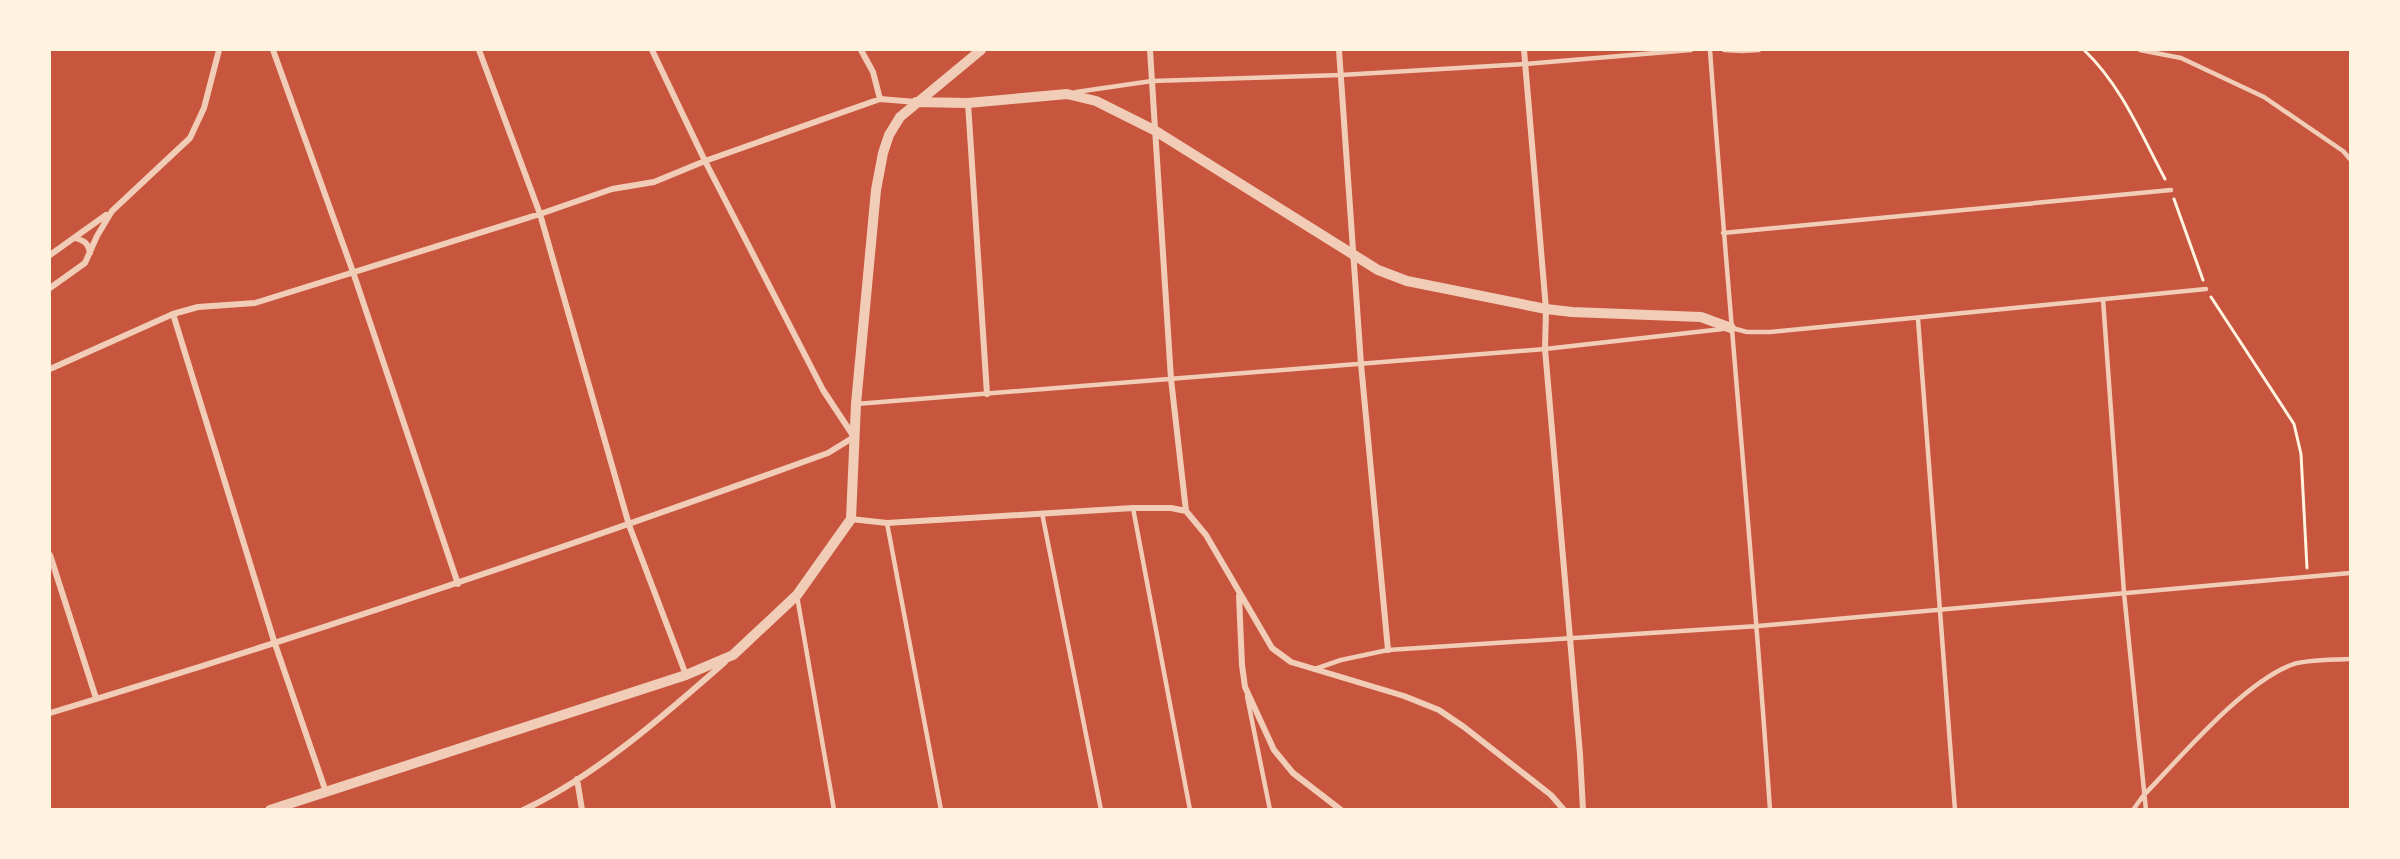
<svg xmlns="http://www.w3.org/2000/svg" width="2400" height="859" viewBox="0 0 2400 859" font-family="'Noto Serif',serif">
<style>
.lines{fill:none;stroke-linecap:round;stroke-linejoin:round}
.path{stroke:#fff3e0;stroke-width:3}
.service{stroke:#f1ccb7;stroke-width:4.5}
.minor{stroke:#f1ccb7;stroke-width:6}
.tertiary{stroke:#f1ccb7;stroke-width:10}
</style>
<rect width="100%" height="100%" fill="#c8553d"/>
<g class="lines">
<!-- path -->
<path class="path" d="M2084 50C2121 85 2141 134 2165 179
M2174 199 2203 280
M2211 297 2294 424 2301 454 2307 568"/>
<!-- service -->
<path class="service" d="M1710 50C1728 303 1753 556 1770 810
M1724 50 1742 51 1759 50
M2140 50 2181 58 2264 97 2343 151 2350 159
M1076 92 1152 81 1341 75 1525 64 1691 50
M1723 233 2171 190
M2103 299 2124 593 2146 810
M1918 319 1955 810
M1732 328 1747 332H1770L2206 289
M856 404 1545 349 1723 329
M1133 508 1190 810
M1042 513 1101 810
M887 523 941 810
M797 596 834 810
M1315 669 1341 660 1388 650 1758 626 2350 573
M1247 696 1270 810
M2133 810 2143 796C2181 757 2242 684 2291 665 2306 659 2334 660 2350 659"/>
<!-- minor -->
<path class="minor" d="M273 50 353 272 458 584
M479 50 540 214 629 525 686 675
M861 50 873 72 880 99
M1150 50 1171 379 1186 511
M1339 50 1361 364 1388 650
M1524 50 1546 309 1545 349 1580 754 1583 810
M968 103 987 394
M75 238C85 241 88 243 90 253
M50 255 106 215
M50 288 85 263 97 236 112 211 190 138 204 108 219 50
M173 314 274 641 326 792
M50 369 173 314 198 307 255 303 540 214 612 189 654 182 705 161 880 99 916 102
M851 519 887 523 1133 508H1171L1186 511 1206 535 1272 648 1291 662 1404 696 1439 710 1464 727 1551 795 1564 810
M50 555 96 698
M1239 596 1242 665 1245 687 1274 750 1293 773 1341 810
M50 713C312 634 571 546 828 453L854 437 823 390 705 161 652 50
M577 779 582 810
M523 810C593 778 667 713 725 662"/>
<!-- tertiary -->
<path class="tertiary" d="M916 102 968 103 1067 94 1096 101 1154 130 1378 270 1407 281 1546 309 1572 312 1701 317 1731 328
M270 810 686 675 733 655 797 595 851 519 856 404 876 190 883 153 889 135 900 117 981 50"/>
</g>
<!-- border -->
<rect width="2400" height="859" fill="none" stroke="#fff3e0" stroke-width="102"/>
</svg>
